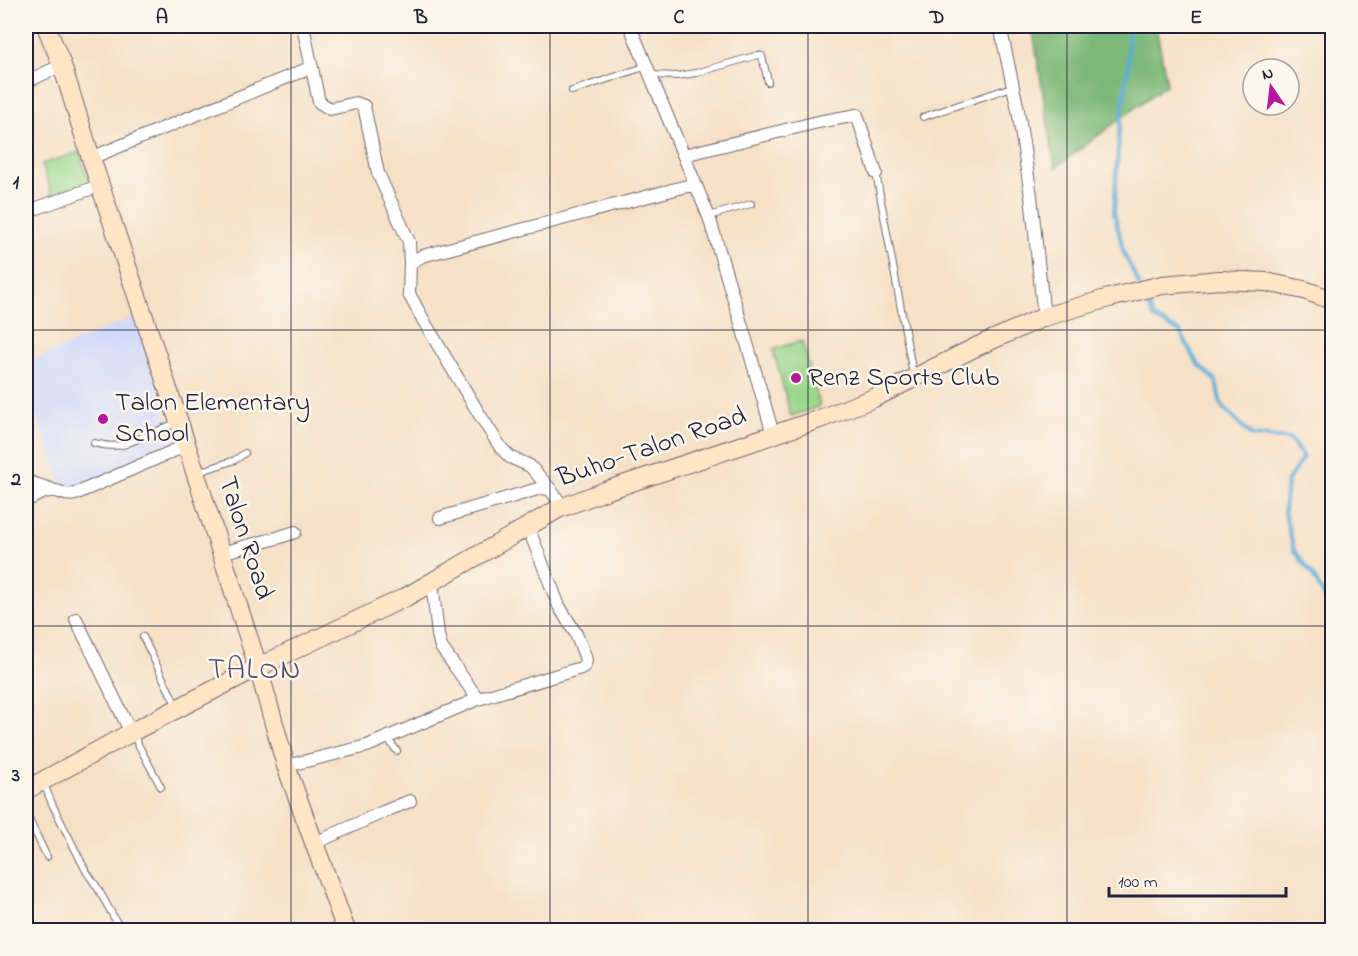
<svg xmlns="http://www.w3.org/2000/svg" width="1358" height="956" viewBox="0 0 1358 956" font-family="'Indie Flower',sans-serif">
<style>
.built{fill:#d3d9f9}
.green{fill:#9ad78b;stroke:#5e7c63;stroke-width:1.5}
.forest{fill:#7bb877;stroke:#4e6d59;stroke-width:1.5}
.lines{fill:none;stroke-linecap:round;stroke-linejoin:round}
.stream{stroke:#5babd6;stroke-width:4}
.lane-casing{stroke:#6c646c;stroke-width:8}
.street-casing{stroke:#6c646c;stroke-width:14}
.secondary-casing{stroke:#6c646c;stroke-width:20}
.lane{stroke:#fff;stroke-width:6}
.street{stroke:#fff;stroke-width:12}
.secondary{stroke:#ffe4c6;stroke-width:18}
.grid{fill:none;stroke:#22223b;stroke-width:1.5;stroke-opacity:0.55}
.poi-dot{fill:#b5179e;stroke:#fbf7ec;stroke-width:2}
.labels{text-anchor:middle;dominant-baseline:central;stroke-width:5;stroke-linejoin:round;paint-order:stroke}
.poi-label{font-size:27px;fill:#22223b;stroke:#fbf7ec;text-anchor:start}
.street-label{font-size:27px;fill:#22223b;stroke:#fbf7ec}
.quarter-label{font-size:30px;letter-spacing:1.5px;fill:#564d6b;stroke:#fbf7ec}
.neatline{fill:none;stroke:#22223b;stroke-width:2}
.grid-label{font-size:20px;text-anchor:middle;font-weight:bold;fill:#22223b}
</style>
<rect width="100%" height="100%" fill="#fbf7ec"/>
<filter id="ink" filterUnits="userSpaceOnUse"><feTurbulence type="fractalNoise" baseFrequency=".0167" numOctaves="2"/><feDisplacementMap in="SourceGraphic" scale="12" xChannelSelector="R" yChannelSelector="G"/><feConvolveMatrix kernelMatrix="1 2 1 2 8 2 1 2 1" color-interpolation-filters="sRGB"/></filter>
<filter id="wash" filterUnits="userSpaceOnUse"><feTurbulence type="fractalNoise" baseFrequency=".008" numOctaves="4" result="noise"/><feDisplacementMap in="SourceGraphic" scale="24" xChannelSelector="R" yChannelSelector="G"/><feGaussianBlur stdDeviation="1.35" result="paint"/><feColorMatrix in="noise" values="0 0 0 0 0 0 0 0 0 0 0 0 0 0 0 0 0 1.4 0 .05"/><feComposite in="paint" operator="in"/></filter>
<g filter="url(#wash)">
<rect width="100%" height="100%" fill="#f6e0c6"/>
<!-- built -->
<path class="built" d="M136 316 178 451 68 500 26 387V363Z"/>
<!-- green -->
<path class="green" d="M80 152 90 184 52 196 42 164Z
M802 341 820 406 791 416 773 349Z"/>
<!-- forest -->
<path class="forest" d="M1032 26H1156L1167 84 1055 168Z"/>
<g class="lines">
<!-- stream -->
<path class="stream" d="M1129 26 1128 69 1119 134 1114 212 1124 253 1140 286
M1144 296 1154 318 1180 332 1197 363 1216 381 1221 405 1252 436 1290 439 1303 457 1287 482 1284 511 1294 550 1312 574 1332 610"/>
</g>
</g>
<g filter="url(#ink)">
<g class="lines">
<defs>
<path id="lane" d="M651 75 677 76 696 73 758 55 762 56 768 82
M572 91 647 66
M923 117 1012 87
M876 173 913 374
M709 216 751 204
M94 443C106 446 114 447 126 444L176 423
M196 473 235 460 245 453
M143 637 177 707
M132 733 161 787
M387 738 397 751
M44 784 53 806 86 871 97 887 121 930
M26 813 47 857"/>
<path id="street" d="M303 26 319 102 330 109 356 103 364 106 378 173 409 242 410 263
M630 26 709 217 749 350 773 434
M1000 26 1018 110 1031 196 1044 317
M26 82 62 65
M684 155 818 122 857 115 876 173
M91 158 312 67
M26 212 101 185
M26 481 53 490
M550 489 530 466 510 457 501 448 478 412 425 323 409 294 410 263 422 256 687 186H696
M26 501C34 497 46 489 55 491 64 492 63 496 75 494L187 445
M440 518 541 488 550 489 563 507
M221 553 277 538 295 532
M432 582 438 635 441 647 478 699 581 668 584 666 586 661 585 656 576 634 559 606 528 527
M76 619 131 733
M286 766 367 746 478 699
M315 843 383 812 410 801"/>
<path id="secondary" d="M46 26 62 65 91 158 179 422 258 667 286 766 346 930
M26 790 132 732 258 667 406 597 558 509 605 491 817 420 874 398 978 346 1044 317 1109 298 1162 285 1220 280 1266 282 1304 290 1332 300"/>
</defs>
<!-- lane casing -->
<use href="#lane" class="lane-casing"/>
<!-- street casing -->
<use href="#street" class="street-casing"/>
<!-- secondary casing -->
<use href="#secondary" class="secondary-casing"/>
<!-- lane -->
<use href="#lane" class="lane"/>
<!-- street -->
<use href="#street" class="street"/>
<!-- secondary -->
<use href="#secondary" class="secondary"/>
</g>
</g>
<!-- grid -->
<path class="grid" d="M291 26V930M550 26V930M808 26V930M1067 26V930M26 330H1332M26 626H1332"/>
<!-- markers -->
<g class="poi-dot">
<circle cx="796" cy="378" r="6"/>
<circle cx="103" cy="419" r="6"/>
</g>
<g class="labels">
<!-- poi labels -->
<g class="poi-label">
<text x="808" y="378">Renz Sports Club</text>
<text x="115" y="403">Talon Elementary<tspan x="115" dy="31">School</tspan></text>
</g>
<!-- street labels -->
<g class="street-label">
<text transform="translate(652 448) rotate(-19)">Buho-Talon Road</text>
<text transform="translate(245 538) rotate(72)">Talon Road</text>
</g>
<!-- quarter labels -->
<g class="quarter-label">
<text x="255" y="671">TALON</text>
</g>
</g>
<!-- margin -->
<rect width="1358" height="956" fill="none" stroke="#fbf7ec" stroke-width="66"/>
<!-- north arrow -->
<g transform="translate(1271 87) rotate(346)"><circle r="28" fill="#fbf7ec" stroke="#a4a2a5" stroke-width="1.5"/>
<path d="M0-4.5L10 22L0 15L-10 22Z" fill="#b5179e"/>
<text y="-9" font-size="16" font-weight="bold" text-anchor="middle" fill="#22223b">N</text>
</g>
<!-- scale -->
<path d="M1109 887v9h177v-9" fill="none" stroke="#22223b" stroke-width="3"/>
<text x="1118" y="887" font-size="18" fill="#22223b" stroke="#fbf7ec" stroke-width="4.5" paint-order="stroke">100 m</text>
<rect x="33" y="33" width="1292" height="890" class="neatline"/>
<g class="grid-label">
<text x="162" y="23">A</text>
<text x="421" y="23">B</text>
<text x="679" y="23">C</text>
<text x="937" y="23">D</text>
<text x="1196" y="23">E</text>
<text x="16" y="188">1</text>
<text x="16" y="485">2</text>
<text x="16" y="781">3</text>
</g>
</svg>
